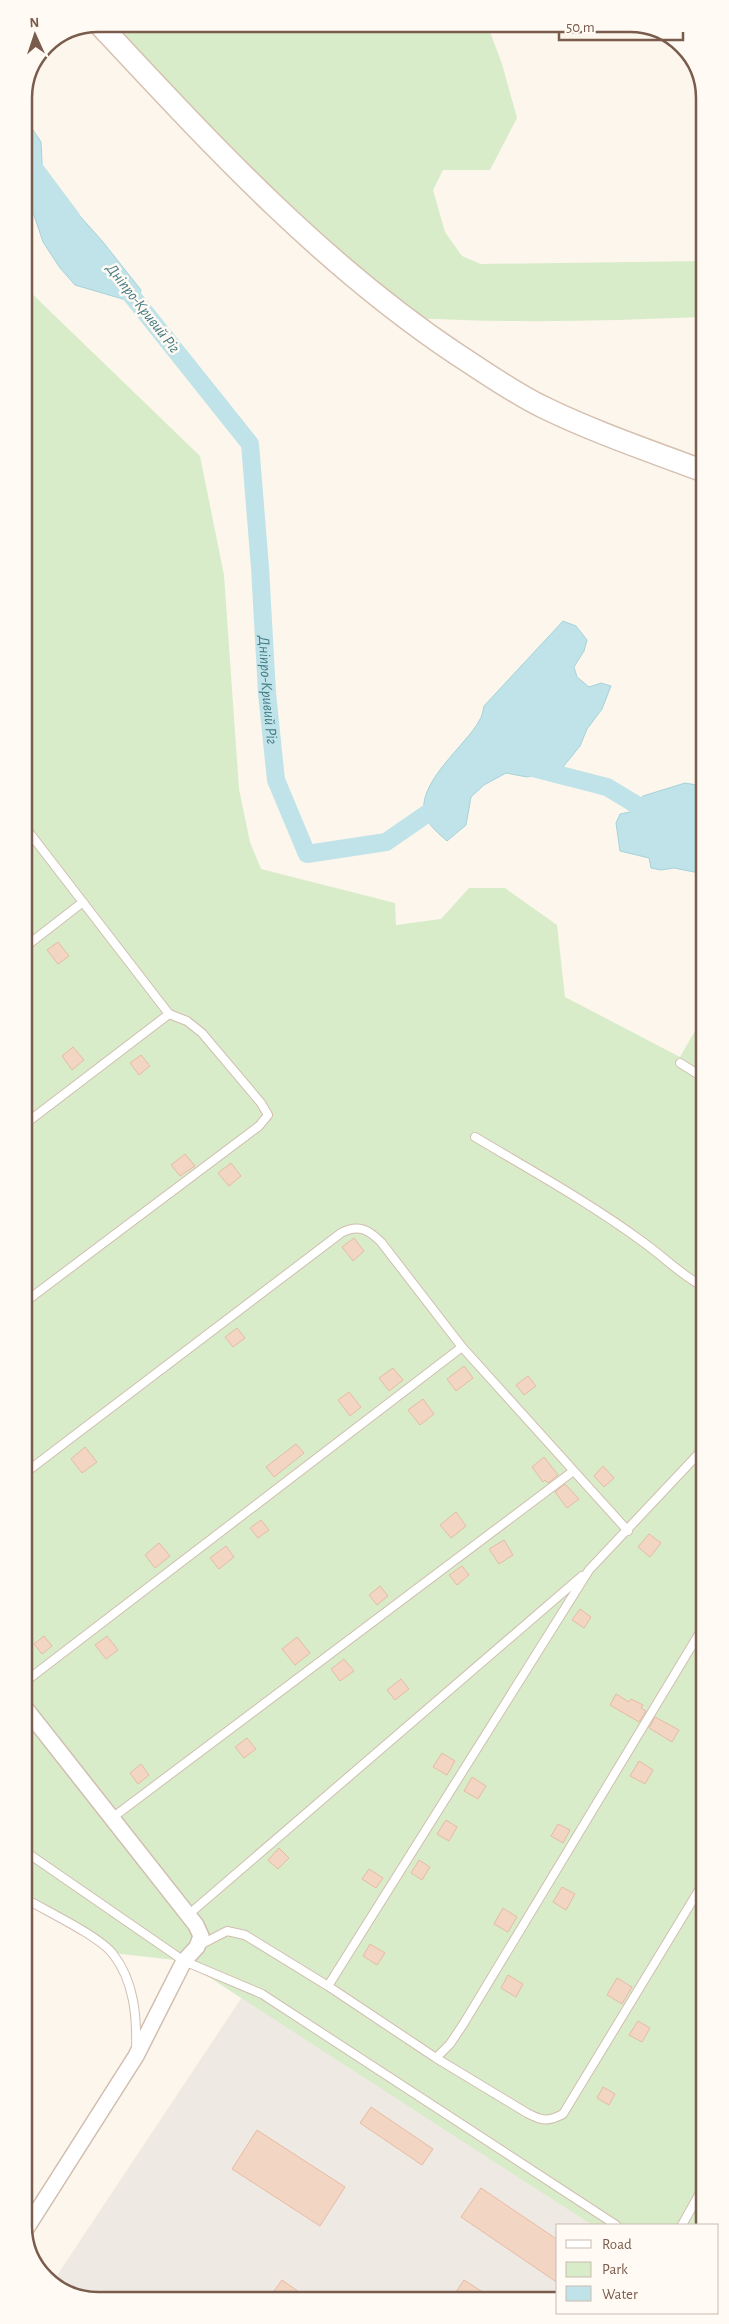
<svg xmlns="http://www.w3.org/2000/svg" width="729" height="2324" viewBox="0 0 729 2324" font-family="'Alegreya Sans',sans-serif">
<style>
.industrial{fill:#efe9e4}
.green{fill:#d8ecc9}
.water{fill:#bfe3e8;stroke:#a5d3da}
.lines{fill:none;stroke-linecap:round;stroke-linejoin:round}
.canal{stroke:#bfe3e8;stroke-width:18}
.building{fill:#f3d5c3;stroke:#e6bba3}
.lane-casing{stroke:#d1beb0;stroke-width:10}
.street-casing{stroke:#d1beb0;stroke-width:18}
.secondary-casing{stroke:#d6c0b0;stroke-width:24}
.lane{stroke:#fff;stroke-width:8}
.street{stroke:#fff;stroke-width:15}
.secondary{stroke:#fff;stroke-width:21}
.labels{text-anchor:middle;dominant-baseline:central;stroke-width:5;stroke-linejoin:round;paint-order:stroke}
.water-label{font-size:16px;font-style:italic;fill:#437c86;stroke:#fffaf3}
.rim{fill:none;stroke:#7a5c4d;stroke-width:2.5}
</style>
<rect width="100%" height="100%" fill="#fdf6ec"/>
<!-- industrial -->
<path class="industrial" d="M242 1997 592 2225H558V2298L94 2300 52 2283Z"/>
<!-- green -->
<path class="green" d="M99 24H487L502 64 517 118 490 170H443L433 190 445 232 462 256 481 264 703 261V317C602 321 503 324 402 317Z
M24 286 200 456 224 575 239 789 250 842 261 869 395 903 396 925 441 919 469 888H505L557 925 565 997 680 1057 704 1015 705 2225H592L184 1961 112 1953 26 1900Z"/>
<!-- water -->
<path class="water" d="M24 116 41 142 43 181 60 203 79 215 103 242 141 290 139 297 126 300 75 285 60 268 43 242 34 215 24 200Z
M563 621 576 626 587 640 584 651 574 667 577 677 589 687 601 683 611 686 602 709 587 729 580 746 563 767 550 773 527 777 506 773 484 785 471 797 466 825 447 841C439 834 428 825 425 815 415 784 467 744 479 721 482 717 483 711 484 706Z
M685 783 697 785 704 794V874L674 868 661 870 651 868 649 858 620 851 616 823 620 814 630 812 643 796Z"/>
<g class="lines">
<!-- canal -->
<g class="canal">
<path d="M34 168 72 219"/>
<path id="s1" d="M120 281 250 444 260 567 267 693 276 780 307 854 386 842 444 802"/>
<path d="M529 767 607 787 655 816"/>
</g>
</g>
<!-- building -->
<path class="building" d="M58 942 69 956 58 964 47 950Z
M73 1047 84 1060 72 1070 62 1056Z
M141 1055 150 1066 139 1075 130 1063Z
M185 1154 195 1166 180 1176 171 1165Z
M231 1163 241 1176 229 1186 218 1173Z
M354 1238 364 1251 353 1261 342 1247Z
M237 1328 245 1338 233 1347 225 1337Z
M464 1366 473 1378 456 1391 447 1379Z
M393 1368 403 1380 389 1391 379 1378Z
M528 1376 536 1386 524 1395 516 1385Z
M349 1392 361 1407 350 1416 338 1400Z
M423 1399 434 1414 420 1425 408 1410Z
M296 1444 304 1453 274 1477 266 1467Z
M85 1447 97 1462 82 1473 71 1459Z
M544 1457 558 1475 548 1483 545 1480 543 1482 532 1467Z
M603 1466 614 1478 604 1487 594 1476Z
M565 1484 579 1499 567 1508 555 1492Z
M456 1512 466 1526 451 1538 440 1525Z
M261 1520 269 1530 258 1538 250 1528Z
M649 1534 661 1543 650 1557 638 1547Z
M504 1540 513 1555 499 1564 489 1549Z
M159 1543 170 1556 155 1568 145 1555Z
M226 1546 234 1557 219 1569 210 1558Z
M462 1566 469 1575 457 1585 449 1575Z
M380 1586 388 1596 377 1605 369 1595Z
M580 1609 591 1617 584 1628 572 1620Z
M44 1636 52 1646 42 1654 34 1644Z
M107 1636 118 1650 106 1659 95 1645Z
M297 1637 310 1653 295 1665 282 1649Z
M344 1659 354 1671 340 1681 331 1669Z
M401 1679 409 1689 395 1700 387 1690Z
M616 1694 629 1702 631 1699 643 1705 641 1708 646 1711 639 1722 610 1705Z
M655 1717 679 1730 672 1742 649 1728Z
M247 1738 256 1749 244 1758 235 1747Z
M442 1753 455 1761 447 1775 433 1767Z
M639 1761 653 1770 645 1784 630 1776Z
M141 1764 149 1775 138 1784 130 1773Z
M472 1777 486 1786 478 1799 464 1791Z
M446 1820 457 1827 449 1841 437 1834Z
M558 1824 570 1830 563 1843 551 1836Z
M279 1848 289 1858 278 1869 268 1860Z
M419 1860 430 1867 422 1880 411 1873Z
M369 1869 383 1878 376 1888 362 1879Z
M562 1887 575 1894 566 1910 553 1902Z
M503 1908 517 1917 508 1932 494 1924Z
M370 1944 385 1953 377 1965 363 1956Z
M508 1975 523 1984 516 1997 501 1988Z
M617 1978 632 1987 622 2004 607 1995Z
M638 2021 650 2028 642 2042 629 2035Z
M603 2087 615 2094 609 2105 597 2098Z
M371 2107 433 2149 422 2165 360 2123Z
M257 2130 345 2187 320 2226 232 2169Z
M481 2188 558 2240V2283L461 2217Z
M282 2280 309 2299H268Z
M464 2280 492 2298 451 2299Z"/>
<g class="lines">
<defs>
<path id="lane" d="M25 827 169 1014 187 1021 202 1033 261 1103 268 1115 259 1126 25 1302
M25 947 83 902
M680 1063 704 1078
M25 1124 169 1014
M475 1137C532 1171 590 1203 643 1242 664 1257 682 1276 704 1287
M25 1473 341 1233C358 1224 368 1229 381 1242L462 1347 628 1531
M26 1681 462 1347
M112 1818 572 1472
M26 1852 184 1961 262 1994 616 2225
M26 1899C48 1912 99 1936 113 1954 134 1981 137 2016 136 2049
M188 1915 582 1576
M198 1946 227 1931 245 1935 328 1986 436 2058 527 2113C542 2121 548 2122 563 2114L705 1880
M328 1986 589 1570 704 1448
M436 2058 450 2044 464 2023 705 1624
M682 2225 705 2184"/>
<path id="street" d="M26 1709 196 1925 201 1936 197 1947 184 1961 136 2056 26 2229"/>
<path id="secondary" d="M99 24C210 143 321 264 458 355 486 373 514 393 543 407 594 432 650 451 703 471"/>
</defs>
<!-- lane casing -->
<use href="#lane" class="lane-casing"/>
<!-- street casing -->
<use href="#street" class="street-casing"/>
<!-- secondary casing -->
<use href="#secondary" class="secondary-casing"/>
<!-- lane -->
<use href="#lane" class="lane"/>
<!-- street -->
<use href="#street" class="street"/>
<!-- secondary -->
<use href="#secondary" class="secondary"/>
</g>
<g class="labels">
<!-- water labels -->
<g class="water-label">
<text transform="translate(143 308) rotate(52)">Дніпро-Кривий Ріг</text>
<text stroke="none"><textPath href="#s1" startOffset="455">Дніпро-Кривий Ріг</textPath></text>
</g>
</g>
<!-- crop -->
<path d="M0 0H729V2324H0ZM98 32H630A66 66 0 0 1 696 98V2226A66 66 0 0 1 630 2292H98A66 66 0 0 1 32 2226V98A66 66 0 0 1 98 32Z" fill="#fffaf3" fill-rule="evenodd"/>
<path class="rim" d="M98 32H630A66 66 0 0 1 696 98V2226A66 66 0 0 1 630 2292H98A66 66 0 0 1 32 2226V98A66 66 0 0 1 98 32Z"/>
<!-- legend -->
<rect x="556" y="2224" width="162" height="90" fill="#fffaf3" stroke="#cabbb1"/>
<rect x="566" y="2240" width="25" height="8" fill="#ffffff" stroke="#cabbb1"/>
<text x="602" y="2249" font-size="15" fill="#7a5c4d">Road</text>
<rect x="566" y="2262" width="25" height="15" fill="#d8ecc9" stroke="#cabbb1"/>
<text x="602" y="2274" font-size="15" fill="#7a5c4d">Park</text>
<rect x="566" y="2286" width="25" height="15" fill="#bfe3e8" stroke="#cabbb1"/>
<text x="602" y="2299" font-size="15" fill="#7a5c4d">Water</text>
<!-- north arrow -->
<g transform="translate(35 35) rotate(357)" stroke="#fffaf3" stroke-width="4" paint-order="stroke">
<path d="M0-4L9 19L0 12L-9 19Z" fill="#7a5c4d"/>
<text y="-8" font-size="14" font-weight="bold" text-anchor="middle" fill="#7a5c4d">N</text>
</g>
<!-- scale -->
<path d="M559 32v8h124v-8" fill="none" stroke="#7a5c4d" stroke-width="2.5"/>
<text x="566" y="32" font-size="15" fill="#7a5c4d" stroke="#fffaf3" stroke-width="4" paint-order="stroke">50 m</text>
</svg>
